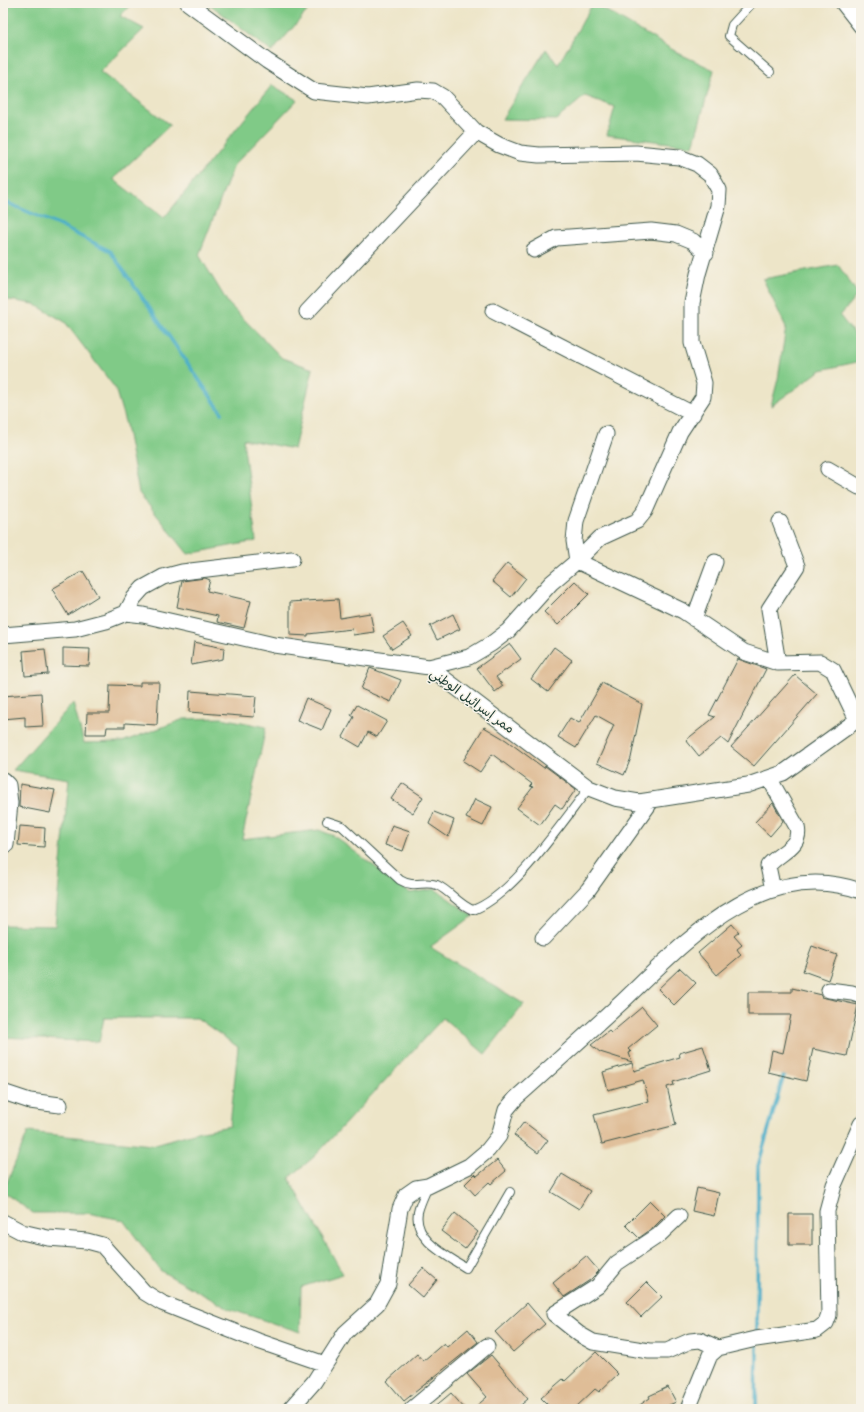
<svg xmlns="http://www.w3.org/2000/svg" width="864" height="1412" viewBox="0 0 864 1412" font-family="'Balsamiq Sans','Playpen Sans Arabic',sans-serif">
<style>
.green{fill:#80ca87;stroke:#50845e}
.lines{fill:none;stroke-linecap:round;stroke-linejoin:round}
.stream{stroke:#49aec9;stroke-width:3.5}
.building{fill:#dfbd97}
.service-casing{stroke:#3e564a;stroke-width:10}
.minor-casing{stroke:#3e564a;stroke-width:17}
.service{stroke:#fff;stroke-width:8}
.minor{stroke:#fff;stroke-width:15}
.labels{text-anchor:middle;dominant-baseline:central;stroke-width:3;stroke-linejoin:round;paint-order:stroke}
.street-label{font-size:13px;fill:#1f3d34;stroke:#f7f3e8}
</style>
<rect width="100%" height="100%" fill="#f7f3e8"/>
<filter id="ink" filterUnits="userSpaceOnUse"><feTurbulence type="fractalNoise" baseFrequency=".025" numOctaves="2"/><feDisplacementMap in="SourceGraphic" scale="8" xChannelSelector="R" yChannelSelector="G"/><feConvolveMatrix kernelMatrix="1 2 1 2 8 2 1 2 1" color-interpolation-filters="sRGB"/></filter>
<filter id="wash" filterUnits="userSpaceOnUse"><feTurbulence type="fractalNoise" baseFrequency=".012" numOctaves="4" result="noise"/><feDisplacementMap in="SourceGraphic" scale="16" xChannelSelector="R" yChannelSelector="G"/><feGaussianBlur stdDeviation="0.9" result="paint"/><feColorMatrix in="noise" values="0 0 0 0 0 0 0 0 0 0 0 0 0 0 0 0 0 1.4 0 .05"/><feComposite in="paint" operator="in"/></filter>
<g filter="url(#wash)">
<rect width="100%" height="100%" fill="#ede5c8"/>
<!-- green -->
<path class="green" d="M3 3H132L120 16 144 29 100 72 170 125 113 179 164 218 272 85 297 100 234 165 199 255 228 303 282 358 313 369 294 449 243 439 256 541 188 554 139 493 126 425 115 388 65 322 34 304 3 299Z
M208 3H314L272 52Z
M593 3 680 54 714 70 693 146 607 135 615 107 585 96 556 120 502 119 546 49 558 65Z
M838 265 858 294 840 316 861 343V361L821 370 771 406 778 379 786 327 763 279Z
M73 703 84 743 122 742 184 719 222 718 266 727 242 839 319 830 334 836 410 893 435 889 473 916 430 947 524 1004 485 1054 443 1018 315 1156 289 1178 343 1274 301 1287 300 1332 229 1309 161 1271 123 1220 88 1213H33L3 1192 28 1132 152 1145 197 1132 230 1126 238 1047 197 1018H104L99 1042 3 1037V925L55 926 69 779 13 770Z"/>
<g class="lines">
<!-- stream -->
<path class="stream" d="M3 201 56 224 110 251 222 413
M757 1332 758 1166 785 1071
M756 1409 757 1346"/>
</g>
<g id="blocks">
<!-- building -->
<path class="building" d="M507 563 526 578 511 597 492 581Z
M83 571 98 596 68 615 52 589Z
M205 578 210 580 207 591 251 601 244 628 217 622 218 616 177 607 182 581Z
M575 581 589 594 558 625 544 612Z
M338 599 340 618 370 613 374 632 353 635 352 629 308 634V636L290 635V602Z
M453 614 460 629 437 640 430 626Z
M403 623 412 636 392 649 383 636Z
M194 642 224 648 223 659 191 665Z
M510 644 521 659 496 677 503 686 495 692 477 668Z
M554 647 572 660 548 692 531 679Z
M63 648 90 649 89 666 63 665Z
M45 649 48 674 25 676 23 651Z
M738 659 766 669 728 744 721 738 699 756 686 740 715 717 709 715Z
M370 668 401 680 391 702 361 689Z
M795 675 817 694 754 766 731 747Z
M140 682H159L157 725 125 723V727H107L106 734H86L87 713H109L110 685 140 686Z
M602 683 642 704 631 758 624 775 597 763 614 725 596 715 576 748 558 737 570 718 579 723Z
M190 691 256 696 254 717 189 712Z
M41 693 43 726 25 727V717L3 719V696Z
M306 698 331 709 322 730 297 720Z
M357 705 387 721 377 737 368 732 360 747 343 737 354 717 351 715Z
M484 727 506 740 544 768 545 766 576 789 562 809 555 804 540 825 517 808 533 787 530 786 532 784 492 754 480 772 463 761Z
M402 783 423 797 413 813 391 799Z
M20 784 55 790 50 813 19 807Z
M475 799 492 807 483 826 466 818Z
M773 803 783 821 770 836 755 822Z
M434 812 454 820 448 837 429 824Z
M392 825 410 831 403 851 385 845Z
M20 826 45 828 44 847 18 845Z
M732 924 739 932 734 936 742 945 737 949 741 955 717 975 698 953Z
M812 946 837 955 828 980 803 971Z
M680 968 696 983 674 1005 658 989Z
M792 988 822 995 821 997 858 1005 847 1056 813 1049 806 1081 768 1072 772 1050 783 1053 791 1015H748V992H792Z
M642 1007 657 1025 628 1049 631 1052 629 1053 632 1062 600 1052 591 1045 609 1031 611 1033Z
M703 1046 711 1070 673 1082 674 1085 667 1087 676 1125 602 1144 594 1115 649 1101 643 1080 608 1090 603 1072 632 1063 634 1071 680 1057 679 1053Z
M524 1122 548 1140 538 1153 514 1135Z
M497 1160 506 1171 491 1184 489 1182 475 1195 465 1184 475 1174 477 1176Z
M562 1174 590 1191 579 1209 551 1192Z
M697 1188 719 1193 714 1216 692 1211Z
M650 1201 665 1216 653 1228 639 1238 626 1225Z
M455 1213 478 1232 465 1249 441 1231Z
M789 1214H812V1245H789Z
M586 1256 599 1271 590 1280 564 1297 553 1283Z
M423 1268 437 1280 423 1298 408 1285Z
M647 1282 662 1297 641 1317 627 1302Z
M527 1303 545 1324 513 1352 495 1332Z
M468 1329 478 1342 404 1401 387 1381 417 1354 423 1361 444 1343 447 1347Z
M596 1352 618 1374 599 1392 595 1389 574 1409H552L541 1398 563 1379 565 1381Z
M491 1355 528 1399 516 1409H473L487 1397 467 1374Z
M668 1387 676 1402 660 1409H634L650 1398 649 1396Z
M451 1393 465 1409H432Z"/>
</g>
</g>
<g filter="url(#ink)">
<use href="#blocks" fill-opacity="0" stroke="#3e564a" stroke-width="1"/>
<g class="lines">
<defs>
<path id="service" d="M752 3 732 25 729 36 770 72
M327 821 342 826 400 880C415 889 423 880 437 885 450 891 459 905 473 910 514 895 562 822 589 788
M428 1186C425 1194 420 1203 418 1212 413 1240 446 1255 466 1268L510 1192"/>
<path id="minor" d="M188 3 267 61 314 91 368 97 418 90 433 91 443 97 476 132 499 145 520 153 539 155 636 153 679 157 697 164 710 174 719 190 718 206 698 274 692 303V343L704 383 703 397 680 432 645 511 637 521 600 538 577 561 551 583 508 631 491 644 469 657 429 667
M843 3 861 26
M534 250 556 238 651 231 676 234 693 241 706 253
M493 311 693 414
M307 312 476 132
M828 469 859 487 861 486
M577 561 683 611 744 652 778 663 820 662 833 670 857 720
M577 561 574 541 576 521 606 434
M126 613 134 598 143 588 163 577 182 572 292 559
M694 619 715 562
M3 635 75 629 106 621 126 613 143 615 274 645 429 667 589 788 615 798 639 802 748 785 783 773 857 720 861 719
M778 663 769 609 797 566 780 522
M769 778 797 827C802 847 779 852 768 866L773 890
M3 780 8 785 10 803 6 845
M543 938 588 890 652 800
M829 990 852 993 861 996
M3 1092 30 1101 60 1105
M679 1216 659 1235 617 1263 598 1286 554 1314 579 1334 593 1342 649 1351H667L690 1341 700 1340 718 1348
M3 1222 22 1232 48 1238 87 1241 102 1245 144 1292 162 1303 258 1341 325 1364
M290 1409 314 1382 345 1333 377 1304 388 1284 400 1209 406 1195 416 1188 428 1186 469 1166 488 1150 499 1136 506 1110 516 1098C552 1066 587 1034 622 1002 686 941 763 856 861 891
M412 1409 487 1346
M688 1409 710 1355 718 1348 756 1339 817 1330 826 1323 829 1315 827 1211 834 1185 861 1124"/>
</defs>
<!-- service casing -->
<use href="#service" class="service-casing"/>
<!-- minor casing -->
<use href="#minor" class="minor-casing"/>
<!-- service -->
<use href="#service" class="service"/>
<!-- minor -->
<use href="#minor" class="minor"/>
</g>
</g>
<g class="labels">
<!-- street labels -->
<g class="street-label">
<text transform="translate(472 701) rotate(36)">ممر إسرائيل الوطني</text>
</g>
</g>
<!-- margin -->
<rect width="864" height="1412" fill="none" stroke="#f7f3e8" stroke-width="16"/>
</svg>
